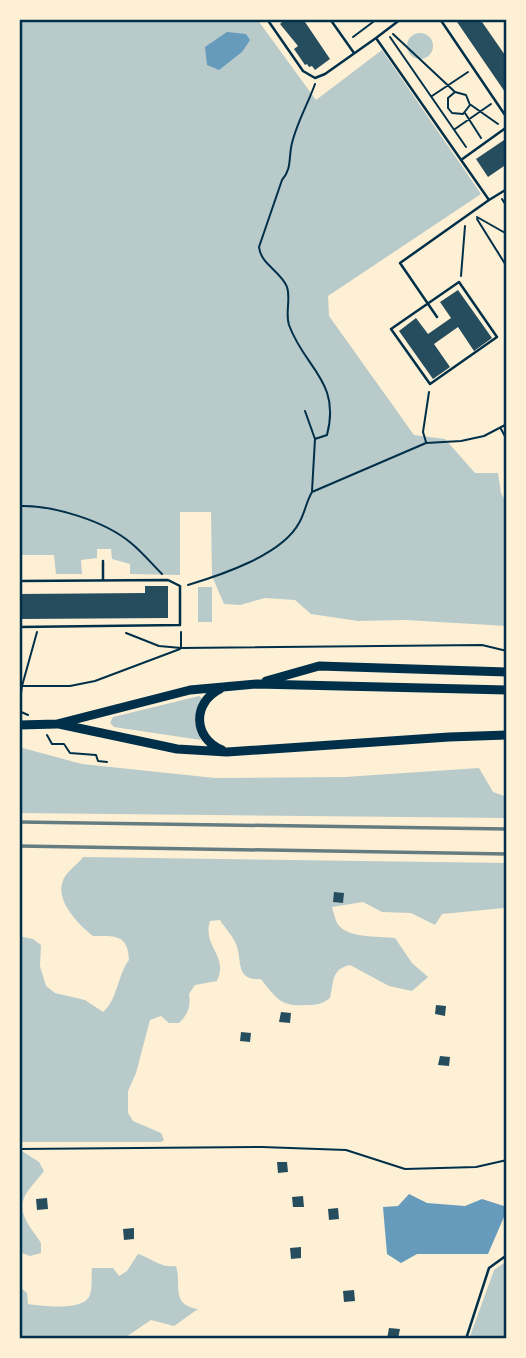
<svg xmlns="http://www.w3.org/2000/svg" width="526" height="1358" viewBox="0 0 526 1358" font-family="'Source Sans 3',sans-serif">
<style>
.green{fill:#b9caca}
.water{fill:#669bbc}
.building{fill:#264d5e}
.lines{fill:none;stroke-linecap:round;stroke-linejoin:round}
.path{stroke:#003049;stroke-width:2}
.service{stroke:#003049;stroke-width:2.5}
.primary{stroke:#003049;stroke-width:9}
.rail{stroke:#657d81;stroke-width:3.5}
.neatline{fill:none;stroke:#003049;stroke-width:2.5}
</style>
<rect width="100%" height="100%" fill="#fdf0d5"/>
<!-- green -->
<path class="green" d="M19 19H257L316 100 382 50 481 194 328 296 329 316 414 435 445 439 475 473H498L501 493 507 505V626L405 620 358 621 311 614 295 600 265 598 240 605 224 604 212 576 211 512H180V575L130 574V564L112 559 111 549H97V558L81 560 82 574H56L54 555H19Z
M407 46a13 13 0 1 1 26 0a13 13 0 1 1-26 0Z
M198 587H212V622H198Z
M199 696 202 698C193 713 193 726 201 740L114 727 110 723 113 717Z
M19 747 82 764 215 778 345 777 479 768 493 792 507 797V818L19 813Z
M83 857 507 863V910L504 908 442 914 435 925 411 913 382 912 363 902 332 907C333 911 335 918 337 923 347 939 378 936 395 938L412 963 428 977 412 991 389 986 350 965C331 969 334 982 330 998 322 1004 318 1005 308 1005 282 1007 277 1000 261 979 234 981 243 960 236 944 232 935 225 928 220 920L210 921C202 947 229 955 217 981L195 985 189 994C191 1007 188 1014 179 1023H169L161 1016 150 1020 136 1073 128 1091V1113L133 1121 161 1133 164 1140 161 1142H19V936L33 939 41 945 40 966 46 986 55 993 85 1000 103 1012C118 999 117 976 129 960 128 934 115 936 93 936 80 926 57 903 62 884 64 872 77 866 83 857Z
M22 1151 39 1162 44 1171C38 1180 28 1188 24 1198 17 1215 33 1230 41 1243V1253L30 1256 19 1252V1152Z
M138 1254C153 1259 160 1268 176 1266 182 1285 170 1305 198 1309L174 1326 151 1320 123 1339H19V1286L27 1293 28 1304C42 1306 81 1311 89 1297 93 1289 91 1277 92 1268H113L119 1276 127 1271Z
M507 1261V1339H469L494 1270Z"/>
<!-- water -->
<path class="water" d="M227 32 246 34 250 40 242 52 219 70 207 65 205 47Z
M409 1194 427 1203 465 1206 482 1199 507 1207V1210L488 1254H417L401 1263 387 1254 383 1207 398 1206Z"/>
<!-- building -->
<path class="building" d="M280 19H303L330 59 315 70 312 66 309 67 307 64 305 65 294 49 298 46 280 24 282 22Z
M455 19H480L507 58V95Z
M507 138V164L488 177 476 159Z
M458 290 492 338 474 351 458 327 434 344 450 367 433 379 399 331 416 318 428 334 451 318 440 302Z
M145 586H168V618L19 619V594L145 593Z
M334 892 344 893 343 903 333 902Z
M436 1005 446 1006 445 1016 435 1014Z
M281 1012 291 1013 290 1023 279 1022Z
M241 1032 251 1033 250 1042 240 1041Z
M440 1056 450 1057 449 1066 438 1065Z
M277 1162H287L288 1172 278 1173Z
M303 1196 304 1207H293L292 1197Z
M47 1198 48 1209 37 1210 36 1199Z
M338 1208 339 1219 329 1220 328 1209Z
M134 1228V1239L124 1240 123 1229Z
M301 1247V1258L291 1259 290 1248Z
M354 1290 355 1301 344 1302 343 1291Z
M389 1328 400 1329 398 1339H387Z"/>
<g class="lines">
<!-- path -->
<path class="path" d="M393 34 455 92 466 95 470 105 463 114 452 113 448 108V98L455 92
M353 37 377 19
M390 37 466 147
M432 96 468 72
M471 105 498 124
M465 113 481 138
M455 129 491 104
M502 199 507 207
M477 217 507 234
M477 219 507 267
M461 276 465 226
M305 411 315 439 312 491
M501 429 507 440
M315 439 327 435C341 381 305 369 289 325 285 313 291 299 287 287 281 271 261 265 259 247L282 180C291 170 289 160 291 148 294 128 308 104 315 84
M426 442 423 432 429 392
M19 506C53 505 105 521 131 543 142 552 152 564 162 574
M188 585C221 575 282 555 299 523 305 513 306 502 312 492L426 443 461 441 484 436 507 424
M181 632V647
M126 633 159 646 181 648 482 645 507 651
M19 686H70L95 681 180 649
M19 710 22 686 37 632
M19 711 28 715
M47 735 52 744H64L70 753 96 755 98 761 107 762
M19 1149 262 1147 346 1150 405 1169 476 1167 507 1160"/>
<!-- service -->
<path class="service" d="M267 19 303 71 315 78 325 74 376 38
M330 19 354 53
M401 19 376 38 489 200 507 189
M440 19 507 118
M461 160 507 127
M459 282 497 337 430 384 391 329Z
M437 317 400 263 489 200
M103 580V561
M19 581 168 580 180 586V625L19 627
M466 1339 489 1268 507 1255"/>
<!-- primary -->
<path class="primary" d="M266 681 319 666 507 672
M220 689C192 703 193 738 222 750
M59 724 177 749 227 752 449 737 507 735
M19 725 57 724 190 690 257 684 507 690"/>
<!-- rail -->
<path class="rail" d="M19 822 507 829
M19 846 507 854"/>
</g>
<!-- border -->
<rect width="526" height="1358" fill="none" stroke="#fdf0d5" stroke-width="42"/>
<rect x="21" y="21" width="484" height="1316" class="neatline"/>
</svg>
